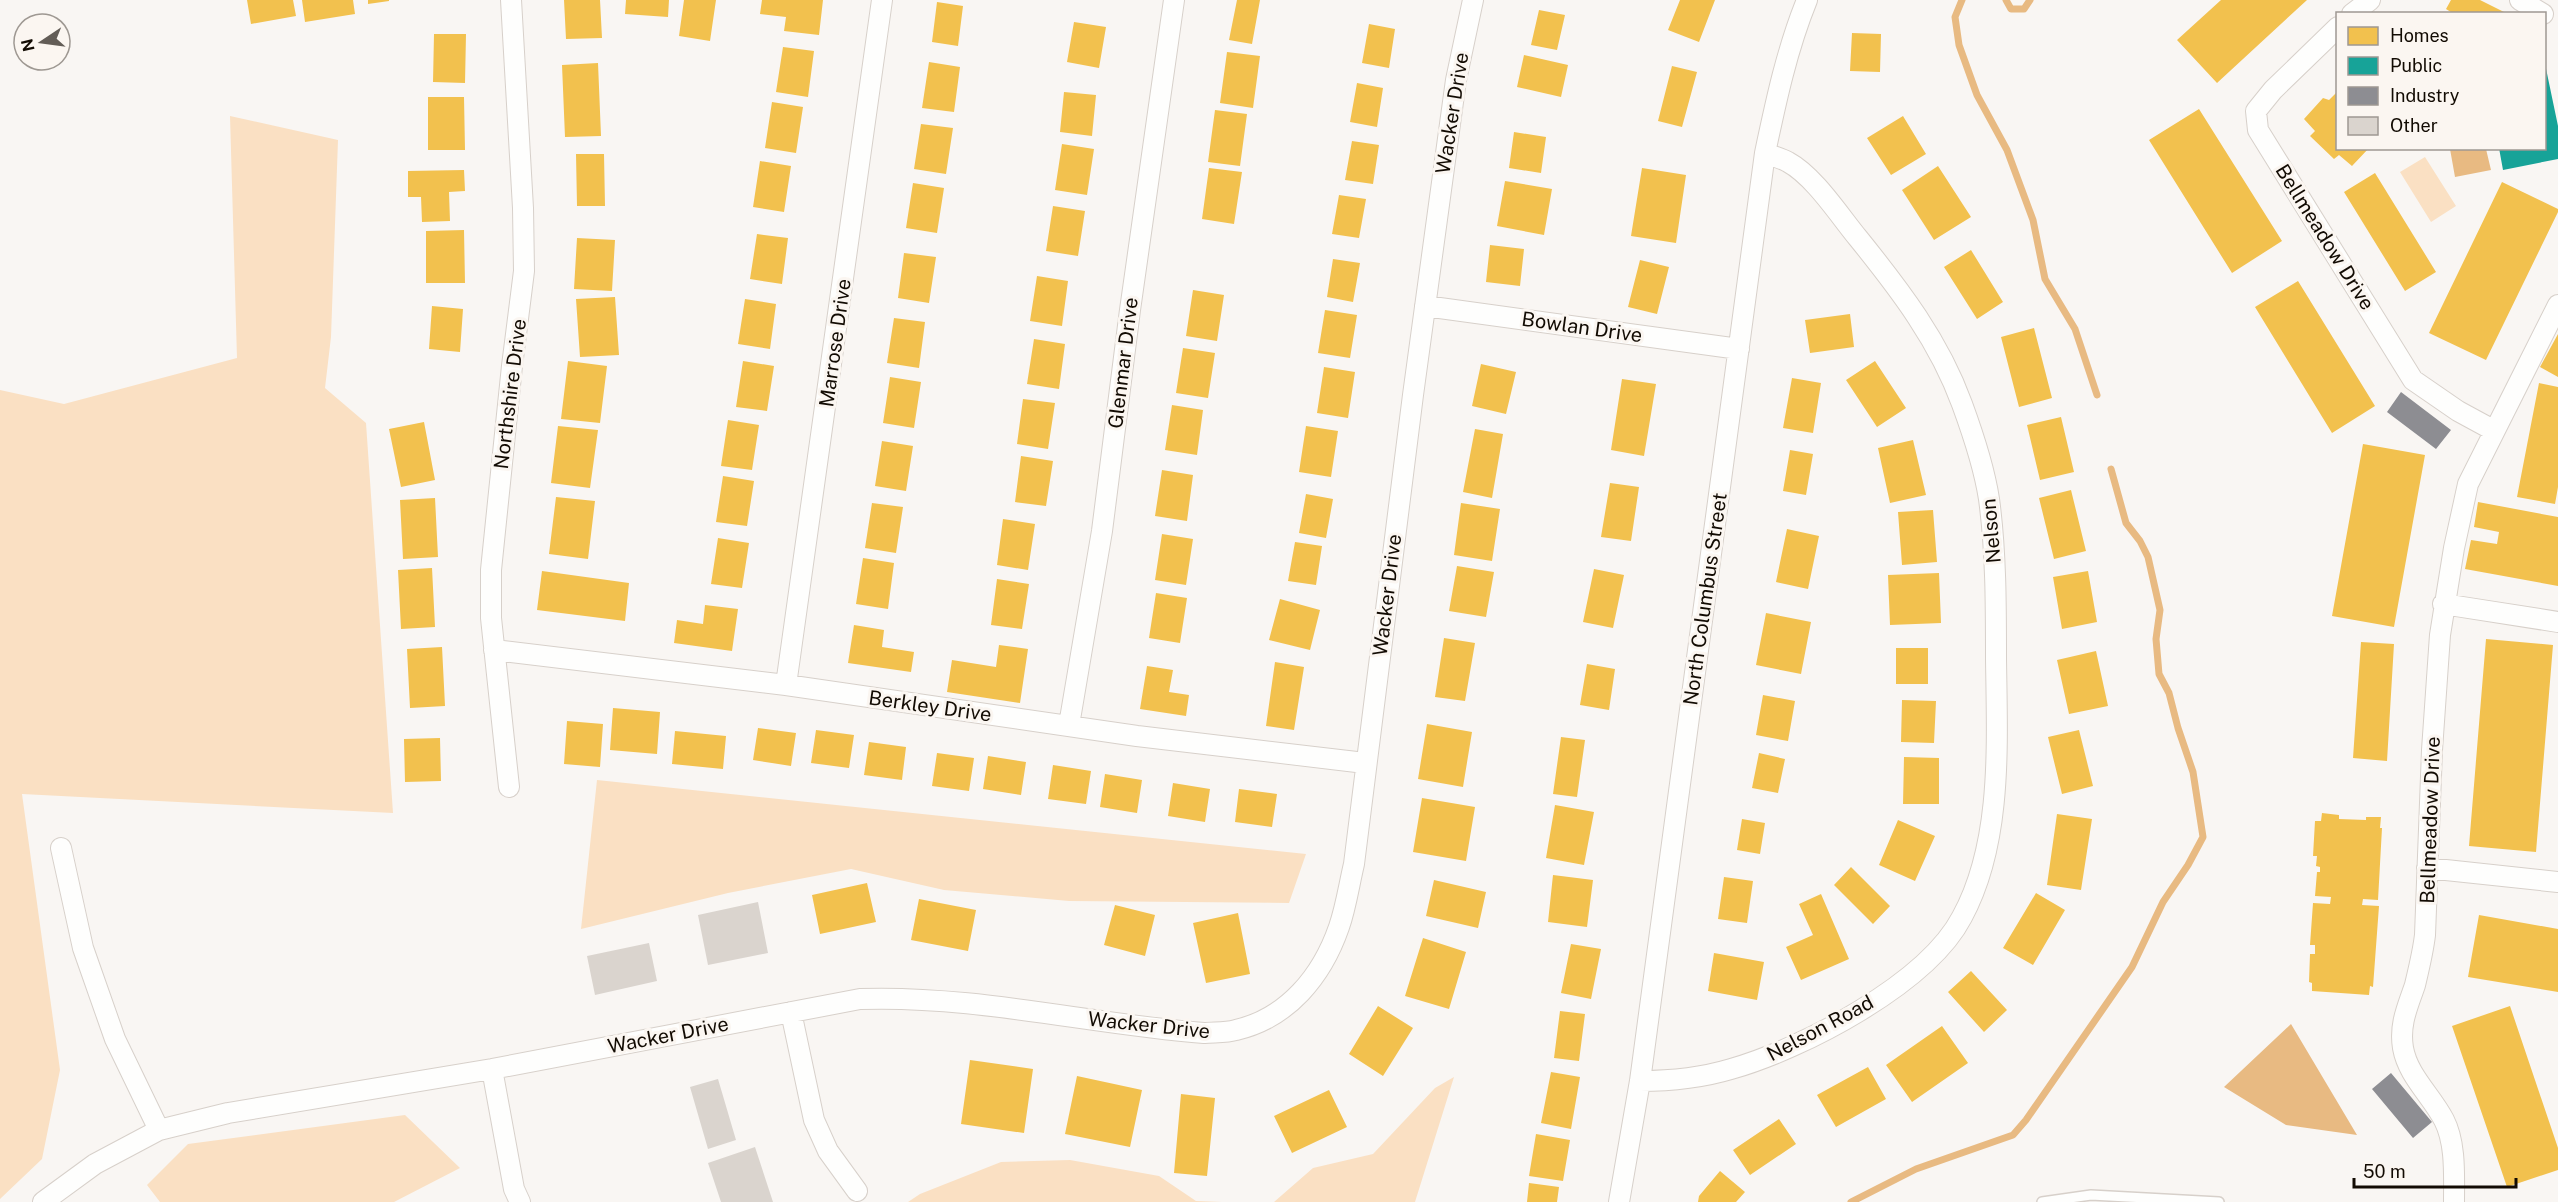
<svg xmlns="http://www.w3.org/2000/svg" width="2558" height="1202" viewBox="0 0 2558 1202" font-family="'Public Sans',sans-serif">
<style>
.green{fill:#fae0c3}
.water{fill:#e8ba82}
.homes{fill:#f2c14e}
.public{fill:#17a398}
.industry{fill:#8d8d92}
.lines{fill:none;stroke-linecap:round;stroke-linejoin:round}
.stream{stroke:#e8ba82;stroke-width:7}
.building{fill:#dad4ce}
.service-casing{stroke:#d7d0ca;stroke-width:12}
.minor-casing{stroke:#d7d0ca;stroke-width:22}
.service{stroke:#fefefd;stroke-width:9}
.minor{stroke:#fefefd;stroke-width:20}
.labels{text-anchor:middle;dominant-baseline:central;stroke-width:6;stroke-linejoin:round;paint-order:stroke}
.street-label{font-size:20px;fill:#120b03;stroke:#fbf6f1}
</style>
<rect width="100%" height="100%" fill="#f9f6f3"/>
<!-- green -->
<path class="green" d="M230 116 338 140 331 337 325 388 366 423 393 813 22 794 60 1070 42 1159 0 1199V390L64 404 237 358Z
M2425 157 2456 206 2431 222 2400 172Z
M597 780 1306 854 1289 903 1069 901 944 890 851 869 728 893 581 929Z
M1454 1077 1415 1202H1274L1313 1168 1373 1154 1435 1088Z
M405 1115 460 1168 394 1202H160L147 1185 188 1144Z
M1070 1160 1159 1176 1196 1201 1222 1202H908L920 1194 1001 1162Z"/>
<!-- water -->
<path class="water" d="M2450 149H2486L2491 170 2455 177Z
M2291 1024 2357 1135 2286 1125 2224 1087Z"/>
<!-- homes -->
<path class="homes" d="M247 0H293L296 16 251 24Z
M302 0H353L355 14 305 22Z
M368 0H389V1L368 4Z
M564 0H600L602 38 566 39Z
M626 0H669L668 17 625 14Z
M684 0H716L710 41 679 36Z
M762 0H823L819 35 784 31 786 17 760 14Z
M1237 0H1260L1252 44 1229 40Z
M1680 0H1715L1699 42 1668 30Z
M2221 0H2307L2217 83 2177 40Z
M2451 0H2480L2508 14H2454L2446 9Z
M937 2 963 6 958 46 932 42Z
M1539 10 1565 15 1557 50 1531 45Z
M1074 22 1106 27 1099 68 1067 62Z
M1369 24 1395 29 1389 68 1362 63Z
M1852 33 1881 34 1880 72 1850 71Z
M434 34H466L465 83 433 82Z
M783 47 814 51 808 97 776 92Z
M1227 52 1260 56 1253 108 1220 103Z
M1524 55 1568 65 1561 97 1517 87Z
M929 62 960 67 954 112 922 108Z
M598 63 601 136 565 137 562 65Z
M1672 66 1697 72 1682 127 1658 121Z
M1357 83 1383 88 1377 127 1350 122Z
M2338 91V148H2369L2352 166 2339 155 2334 159 2310 136 2315 131 2304 119 2323 98 2329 100Z
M1064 92 1096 95 1092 136 1060 132Z
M428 97H464L465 150H428Z
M772 102 803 107 796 153 765 148Z
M2199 109 2282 241 2232 273 2149 140Z
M1215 110 1247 114 1240 166 1208 162Z
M1903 116 1926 154 1891 175 1867 138Z
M921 124 953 128 946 174 914 169Z
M1514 132 1546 137 1541 173 1509 168Z
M1352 141 1379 145 1373 184 1345 180Z
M1062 144 1094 149 1087 195 1055 190Z
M576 154H604L605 206H577Z
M760 161 791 166 784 212 753 207Z
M1938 166 1971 217 1934 240 1902 190Z
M1209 168 1242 172 1234 224 1202 219Z
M1642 168 1686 175 1676 243 1631 236Z
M464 170 465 191 449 192 450 221 422 222 421 197H408V171Z
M2375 173 2436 272 2405 291 2344 192Z
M1505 181 1552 189 1544 235 1497 226Z
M2502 182 2558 209V212L2486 360 2429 333Z
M913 183 944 188 937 233 906 228Z
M1339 195 1366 199 1359 238 1332 234Z
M1053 206 1085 211 1078 256 1046 251Z
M464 230 465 283H426V231Z
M757 234 788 238 782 284 750 279Z
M577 238 615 240 612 291 574 289Z
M1490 245 1524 249 1520 286 1486 282Z
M1971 250 2003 302 1977 319 1944 267Z
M904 253 936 257 929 303 898 298Z
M1333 259 1360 263 1353 302 1327 297Z
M1640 260 1669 267 1657 314 1628 307Z
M1037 276 1068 281 1062 326 1030 321Z
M2298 281 2375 406 2332 433 2255 307Z
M1193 290 1224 295 1217 341 1186 336Z
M615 297 619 355 580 357 576 299Z
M745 299 776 304 770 349 738 344Z
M432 306 463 309 460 352 429 349Z
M1325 310 1357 315 1350 358 1318 353Z
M1850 314 1854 347 1810 353 1805 320Z
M894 318 925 322 919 368 887 363Z
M2034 328 2052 398 2019 407 2001 337Z
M2558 334V377L2540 367Z
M1034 339 1065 344 1059 389 1027 384Z
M1183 348 1215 353 1208 398 1176 393Z
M568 361 607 366 600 423 561 419Z
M743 361 774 366 767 411 736 407Z
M1875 361 1906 408 1877 427 1846 380Z
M1481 364 1516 372 1506 414 1472 406Z
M1324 367 1355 372 1348 418 1317 413Z
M890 377 921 382 914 428 883 423Z
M1792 378 1821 383 1813 433 1783 428Z
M1622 379 1656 384 1644 456 1611 450Z
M2539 383 2558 387V487L2555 504 2517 497Z
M1023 399 1055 403 1048 449 1017 444Z
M1172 405 1203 410 1197 455 1165 450Z
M2061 417 2074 472 2040 480 2027 425Z
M728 420 759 425 752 470 721 466Z
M424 422 435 480 401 487 389 429Z
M558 426 598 430 590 488 551 483Z
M1306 426 1338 431 1331 477 1299 472Z
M1475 429 1503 434 1492 498 1463 492Z
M1913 440 1926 495 1890 503 1878 448Z
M882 441 913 446 906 491 875 486Z
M2363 444 2425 455 2394 627 2332 616Z
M1790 450 1813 454 1806 495 1783 491Z
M1021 456 1053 461 1046 506 1015 502Z
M1162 470 1193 475 1187 521 1155 516Z
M723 476 754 481 747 526 716 522Z
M1610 483 1639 487 1631 541 1601 537Z
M2071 490 2086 551 2054 559 2039 498Z
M1306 494 1333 499 1326 538 1299 533Z
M556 497 595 501 588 559 549 554Z
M435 498 438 557 403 559 400 500Z
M2478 502 2558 517V586L2465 569 2471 540 2497 544 2499 532 2474 527Z
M872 503 903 507 896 553 865 548Z
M1461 503 1500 509 1492 561 1454 555Z
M1933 510 1937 562 1902 565 1898 512Z
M1003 519 1035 524 1028 570 997 565Z
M1787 529 1819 536 1808 589 1776 582Z
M1162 534 1193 539 1186 585 1155 580Z
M718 538 749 543 742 588 711 584Z
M1295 542 1322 546 1316 585 1288 581Z
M863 558 894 563 888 609 856 604Z
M1457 566 1494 572 1486 617 1449 611Z
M432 568 435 627 401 629 398 570Z
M1594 569 1624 575 1613 628 1583 622Z
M542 571 629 583 625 621 537 610Z
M2088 571 2097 622 2062 629 2053 577Z
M1939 573 1941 623 1890 625 1888 575Z
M997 579 1029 584 1022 629 991 625Z
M1156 593 1187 598 1180 643 1149 638Z
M1280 599 1320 610 1310 650 1269 640Z
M705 605 738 609 732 651 674 643 677 620 703 624Z
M1766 613 1811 622 1801 674 1756 665Z
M854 625 884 630 882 647 914 652 911 672 848 663Z
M1444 638 1475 643 1465 701 1435 697Z
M2486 639 2553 645 2536 852 2469 846Z
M2361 642 2394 644 2387 761 2353 758Z
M999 645 1028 649 1020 703 947 692 952 660 996 667Z
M442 647 445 706 410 708 407 649Z
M1896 648H1928V684H1896Z
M2096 651 2108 706 2069 714 2057 660Z
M1275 662 1304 667 1294 730 1266 726Z
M1587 664 1615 669 1609 710 1580 705Z
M1147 666 1173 670 1169 692 1189 695 1186 716 1140 709Z
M1763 695 1795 701 1788 741 1756 735Z
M1902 700 1936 701 1934 743 1901 742Z
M613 708 660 712 657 754 610 750Z
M567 721 603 724 600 767 564 764Z
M1427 724 1472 732 1463 787 1418 779Z
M758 728 796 733 791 766 753 760Z
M816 730 854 735 849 768 811 763Z
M2079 730 2093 786 2062 794 2048 737Z
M675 731 726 736 723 769 672 764Z
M1561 737 1585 740 1577 797 1553 794Z
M440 738 441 781 405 782 404 739Z
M869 742 906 747 902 780 864 775Z
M937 753 974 758 969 791 932 786Z
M1759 753 1785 759 1778 793 1752 788Z
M988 756 1026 762 1021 795 983 789Z
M1904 757 1939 758V804H1903Z
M1053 765 1091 771 1086 804 1048 799Z
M1105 774 1142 780 1137 813 1100 807Z
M1173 783 1210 789 1205 822 1168 816Z
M1239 789 1277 794 1272 827 1235 822Z
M1422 798 1475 807 1466 861 1413 852Z
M1555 805 1594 812 1584 865 1546 858Z
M2322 813 2339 815V819L2366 820V817H2381L2380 828H2382L2378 900 2363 899 2362 905 2379 906 2373 987 2370 986 2369 995 2312 991V983L2309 982 2310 954H2315V945H2310L2313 903 2330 904 2331 897 2315 896 2317 872H2320V867L2316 866 2317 856H2313L2315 821H2321Z
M2057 814 2092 819 2081 890 2047 885Z
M1742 819 1765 823 1760 854 1737 850Z
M1898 820 1935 836 1915 881 1879 865Z
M1851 867 1890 906 1873 924 1834 885Z
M1553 875 1593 880 1587 927 1548 922Z
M1724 877 1753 881 1747 923 1718 919Z
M1434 880 1486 892 1478 928 1426 916Z
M867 883 876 922 820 934 812 895Z
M2036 893 2065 910 2033 965 2003 948Z
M1821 894 1849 959 1801 980 1786 947 1813 935 1799 904Z
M919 899 976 910 968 951 911 940Z
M1115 905 1155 915 1145 956 1104 945Z
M1238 913 1250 974 1206 983 1193 923Z
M2479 915 2558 929V992L2468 977Z
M1423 938 1466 952 1449 1009 1405 996Z
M1571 944 1601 949 1591 999 1561 993Z
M1714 953 1764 962 1757 1000 1708 991Z
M1971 971 2007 1010 1984 1032 1948 992Z
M1378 1006 1413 1028 1383 1076 1349 1054Z
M2510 1006 2558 1148V1170L2507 1187 2452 1026Z
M1560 1011 1585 1014 1579 1061 1554 1058Z
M1942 1026 1968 1063 1912 1102 1886 1065Z
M970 1060 1033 1069 1024 1133 961 1124Z
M1868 1067 1886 1099 1836 1127 1817 1095Z
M1551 1072 1580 1077 1571 1129 1541 1123Z
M1077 1076 1142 1090 1130 1147 1065 1134Z
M1329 1090 1347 1127 1292 1153 1274 1116Z
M1181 1094 1215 1098 1207 1176 1174 1173Z
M1779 1119 1796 1144 1750 1175 1733 1150Z
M1536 1134 1570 1140 1563 1181 1529 1176Z
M1720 1171 1745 1192 1736 1202H1698L1699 1196Z
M1529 1183 1559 1187 1557 1202H1527Z"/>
<!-- public -->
<path class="public" d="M2544 59 2558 126V159L2503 170 2499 148H2544Z"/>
<!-- industry -->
<path class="industry" d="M2401 392 2451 430 2436 449 2387 412Z
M2391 1073 2432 1122 2413 1138 2372 1089Z"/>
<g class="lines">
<!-- stream -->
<path class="stream" d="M1962 0 1955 17 1959 45 1977 95 2007 150 2033 220 2045 279 2075 329 2097 395
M2006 0 2011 9H2024L2030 0
M1851 1202 1916 1169 2013 1135 2026 1120 2132 967 2163 902 2188 865 2203 837 2193 772 2178 728 2169 693 2159 674 2156 639 2160 610 2148 557 2140 541 2126 523 2111 469"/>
</g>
<!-- building -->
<path class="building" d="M758 902 768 953 708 965 698 915Z
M649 943 657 981 595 995 587 956Z
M718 1079 736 1140 708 1149 690 1087Z
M755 1147 773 1202H721L708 1163Z"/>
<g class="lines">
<defs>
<path id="service" d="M2042 1202 2091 1195 2219 1202"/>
<path id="minor" d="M2520 0 2543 14
M2352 14 2370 0
M2338 27 2273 90 2256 111 2258 130 2413 380 2458 411 2493 430
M1425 306 1739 349
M2443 604 2558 622
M494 650 786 685 1137 736 1365 763
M786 685 882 0
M1069 725 1102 531 1130 310 1174 0
M509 787 491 618V570L512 366 524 271 523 208 511 0
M61 848 83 948 115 1039 159 1130
M2427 868 2558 882
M791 1012 814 1120 828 1151 857 1191
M492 1069 514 1189 520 1202
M1640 1081C1670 1081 1701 1078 1731 1069 1802 1049 1927 984 1962 917 2003 842 1997 742 1996 658 1996 605 1996 551 1989 499 1984 466 1973 434 1962 404 1939 341 1900 290 1858 238 1839 215 1814 176 1788 162 1781 158 1772 156 1765 153
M43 1202 95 1164 159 1130 228 1113 492 1069 860 999C975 995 1089 1024 1204 1033 1214 1032 1226 1033 1236 1030 1288 1018 1322 976 1339 927 1346 907 1349 885 1354 864L1413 395 1456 80 1473 0
M1619 1202 1640 1081 1765 153C1776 101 1787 49 1807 0
M2454 1202C2454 1176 2456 1143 2444 1120 2431 1095 2408 1076 2403 1048 2399 1024 2408 1006 2415 985 2419 968 2423 952 2425 935L2432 750 2440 635 2454 548 2468 484 2558 305"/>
</defs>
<!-- service casing -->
<use href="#service" class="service-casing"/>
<!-- minor casing -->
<use href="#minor" class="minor-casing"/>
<!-- service -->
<use href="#service" class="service"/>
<!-- minor -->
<use href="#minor" class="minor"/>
</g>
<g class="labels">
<!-- street labels -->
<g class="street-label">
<text transform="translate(1452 113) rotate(-81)">Wacker Drive</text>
<text transform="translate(2325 237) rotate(58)">Bellmeadow Drive</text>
<text transform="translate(1582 327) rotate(8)">Bowlan Drive</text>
<text transform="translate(835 343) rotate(-82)">Marrose Drive</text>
<text transform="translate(1123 363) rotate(-83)">Glenmar Drive</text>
<text transform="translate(510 394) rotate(-83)">Northshire Drive</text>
<text transform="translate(1991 531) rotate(-95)">Nelson</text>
<text transform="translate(1387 595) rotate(-83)">Wacker Drive</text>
<text transform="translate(1705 599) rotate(-82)">North Columbus Street</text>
<text transform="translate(930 706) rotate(8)">Berkley Drive</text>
<text transform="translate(2430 820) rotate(-88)">Bellmeadow Drive</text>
<text transform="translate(1149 1025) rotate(6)">Wacker Drive</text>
<text transform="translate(1820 1028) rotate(-28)">Nelson Road</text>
<text transform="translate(668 1035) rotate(-11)">Wacker Drive</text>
</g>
</g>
<!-- legend -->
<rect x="2336" y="12" width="210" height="138" fill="#fbf6f1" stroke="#9e9892" stroke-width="1.5"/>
<rect x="2348" y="27" width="30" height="18" fill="#f2c14e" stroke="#9e9892" stroke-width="1.5"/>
<text x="2390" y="42" font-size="18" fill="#120b03">Homes</text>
<rect x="2348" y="57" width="30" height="18" fill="#17a398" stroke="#9e9892" stroke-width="1.5"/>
<text x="2390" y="72" font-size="18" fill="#120b03">Public</text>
<rect x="2348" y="87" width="30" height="18" fill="#8d8d92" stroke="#9e9892" stroke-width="1.5"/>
<text x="2390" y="102" font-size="18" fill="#120b03">Industry</text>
<rect x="2348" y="117" width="30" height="18" fill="#dad4ce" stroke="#9e9892" stroke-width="1.5"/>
<text x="2390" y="132" font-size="18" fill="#120b03">Other</text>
<!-- north arrow -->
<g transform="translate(42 42) rotate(257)"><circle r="28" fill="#fbf6f1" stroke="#9e9892" stroke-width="1.5"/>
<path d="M0-4.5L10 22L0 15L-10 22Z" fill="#635d57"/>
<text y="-9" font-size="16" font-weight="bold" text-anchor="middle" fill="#120b03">N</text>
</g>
<!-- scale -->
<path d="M2354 1178v9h162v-9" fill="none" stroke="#120b03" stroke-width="3"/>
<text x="2363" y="1178" font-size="18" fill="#120b03" stroke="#fbf6f1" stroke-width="4.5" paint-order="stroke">50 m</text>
</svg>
